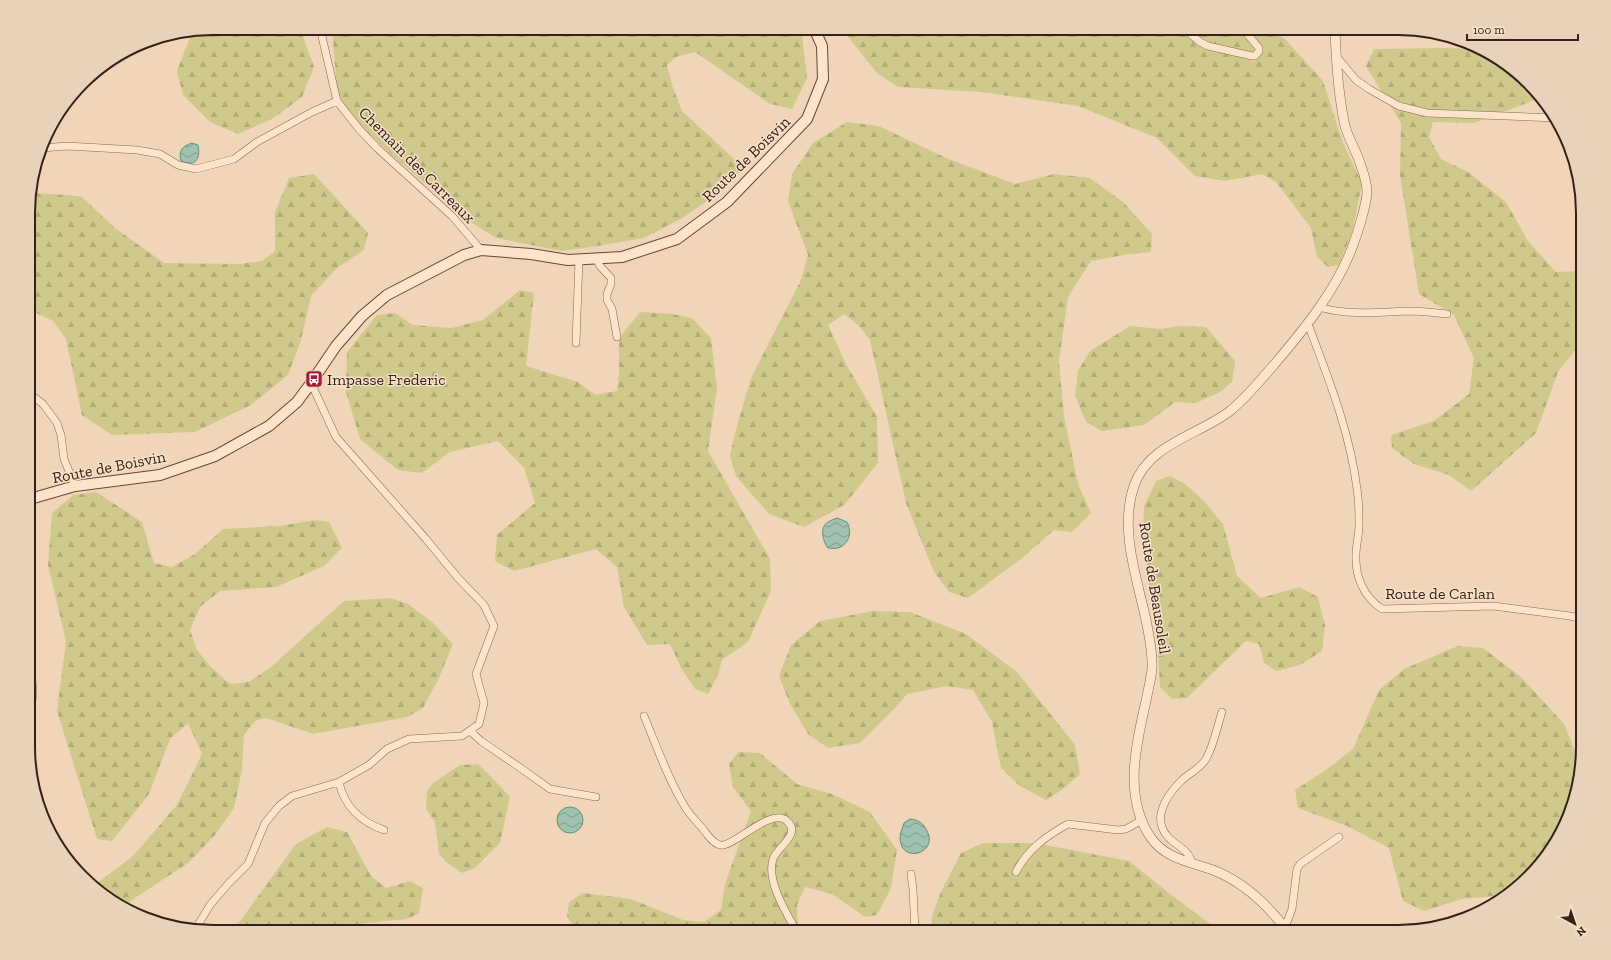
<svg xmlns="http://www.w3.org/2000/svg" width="1611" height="960" viewBox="0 0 1611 960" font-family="'Zilla Slab',serif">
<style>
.forest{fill:url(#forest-firs)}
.water{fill:url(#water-waves);stroke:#658e7c}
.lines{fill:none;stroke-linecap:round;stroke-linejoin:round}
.minor-casing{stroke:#886552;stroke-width:8}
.tertiary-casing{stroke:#886552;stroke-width:10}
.secondary-casing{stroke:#694636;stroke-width:12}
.minor{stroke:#fce4cb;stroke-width:7}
.tertiary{stroke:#fce4cb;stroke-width:9}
.secondary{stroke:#fce4cb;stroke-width:10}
.labels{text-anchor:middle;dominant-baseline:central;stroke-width:3;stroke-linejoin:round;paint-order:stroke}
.street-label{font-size:16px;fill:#352119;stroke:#f8e1c8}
.poi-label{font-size:16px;fill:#352119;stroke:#f8e1c8;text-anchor:start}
.rim{fill:none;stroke:#352119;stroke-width:2}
</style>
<defs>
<pattern id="forest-firs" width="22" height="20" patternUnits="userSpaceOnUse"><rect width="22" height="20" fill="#cfca8c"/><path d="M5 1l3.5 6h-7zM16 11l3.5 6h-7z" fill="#b2ad78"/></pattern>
<pattern id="water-waves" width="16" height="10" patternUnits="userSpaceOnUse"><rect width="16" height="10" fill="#9ec1b0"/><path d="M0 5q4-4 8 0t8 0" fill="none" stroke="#829c8e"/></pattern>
</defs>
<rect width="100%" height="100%" fill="#f1d5b8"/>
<!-- forest -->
<path class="forest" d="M213 28H300L314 67 302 97 272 119 238 134 210 122 183 95 177 71 192 32Z
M332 28H799L802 35 807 78 792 109 770 104 695 52 676 57 667 65 672 85 682 111 744 168 717 194 684 217 644 238 598 246 562 251 496 238 469 221 392 155 350 116 337 91Z
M841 28H1267L1285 39 1323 81 1343 143 1362 183 1353 229 1339 265 1328 267 1317 257 1311 228 1276 182 1262 174 1225 181 1195 176 1157 138 1078 106 981 92 898 87 877 73Z
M1446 48 1481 49 1491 53 1529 82 1540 97 1535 100 1474 123 1433 122 1429 137 1441 159 1468 172 1506 202 1528 241 1556 272 1583 271V343L1580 344 1558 372 1536 433 1471 491 1449 475 1414 464 1392 448 1391 435 1434 421 1469 394 1474 358 1454 315 1419 294 1400 175 1401 123 1366 66 1374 49Z
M847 122 879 126 946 158 1015 184 1054 174 1090 178 1123 202 1152 234 1151 252 1129 254 1091 261 1068 297 1059 361 1064 416 1078 484 1091 513 1072 532 1054 530 1022 558 968 598 949 592 934 572 906 503 870 340 858 325 844 314 828 325 846 364 877 417 878 463 844 505 804 527 769 514 736 476 730 456 735 433 751 378 801 280 808 255 788 201 792 174 813 143Z
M314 174 368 233 364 250 337 268 311 296 301 340 288 375 251 405 195 432 112 435 82 415 66 339 53 321 30 310V193L68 195 82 197 115 228 164 263 240 264 262 261 275 251V212L289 178Z
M520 290 534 293 526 366 578 382 595 395 617 391 619 375V338L640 312 672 314 692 318 711 338 717 388 708 451 770 559 771 591 748 642 722 660 718 675 708 694 695 689 681 668 670 644 647 645 624 607 617 567 596 549 514 571 495 561 497 535 535 503 524 468 498 441 450 452 422 473 398 470 360 439 346 392 347 352 377 315 395 313 413 325 451 328 483 320Z
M1130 326 1161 329 1178 326 1206 327 1235 361 1232 382 1220 392 1196 403 1175 402 1144 425 1102 431 1086 422 1075 396 1078 371 1090 351Z
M1170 476 1185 484 1204 501 1223 524 1237 576 1261 598 1299 587 1318 597 1325 625 1322 651 1300 665 1276 671 1264 663 1259 644 1246 641 1187 698 1172 699 1160 687 1158 651 1143 534 1144 506 1156 481Z
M96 492 142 522 154 563 172 567 195 554 223 529 279 526 315 520 329 522 342 548 324 566 276 587 220 591 200 607 190 630 197 650 210 666 230 684 249 682 271 667 344 601 390 598 408 604 432 622 453 644 439 678 423 708 407 717 313 734 266 718 255 721 244 735 242 770 234 808 215 835 188 863 129 902 128 910 120 907 96 884 133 856 177 805 202 754 188 723 170 739 149 794 112 841 97 839 57 711 66 641 48 565 52 513 73 495Z
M873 611 910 612 966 634 1017 672 1075 745 1080 774 1063 789 1046 800 1020 786 1001 768 992 722 973 690 947 686 907 694 895 708 860 743 828 748 808 734 790 704 779 676 791 645 820 621Z
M1458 646 1483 648 1521 677 1564 724 1581 765 1558 840 1544 858 1521 881 1504 895 1462 899 1424 911 1403 901 1389 848 1347 826 1298 808 1295 790 1323 772 1353 749 1379 690 1404 669Z
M738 752 760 753 797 784 832 794 870 812 897 850 891 888 877 915 865 917 832 894 805 887 797 905 798 932H579L567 917 569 902 583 893 631 899 683 920 704 922 721 910 725 884 751 811 733 787 729 764Z
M478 764 494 780 510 797 500 843 475 868 462 873 446 862 439 854 435 822 426 809 427 791 433 783 460 765Z
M327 827 347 832 371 876 386 888 410 881 423 888 419 913 407 919 367 923 333 930 331 932H232L296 844Z
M983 843H1035L1129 861 1169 893 1221 932H931L932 916 940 894 961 853Z"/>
<!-- water -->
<path class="water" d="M192 143 198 145C201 160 195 167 181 161 178 150 183 146 192 143Z
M837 518 847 522C852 531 850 544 838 548 835 549 831 548 828 548 823 542 819 527 828 522 831 520 835 519 837 518Z
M557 820a13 13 0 1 1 26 0a13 13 0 1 1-26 0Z
M910 819C919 820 923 823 927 831 939 853 901 865 900 838 900 833 903 827 904 823Z"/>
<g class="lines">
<defs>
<path id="minor" d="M320 28 337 101 359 129 377 148 452 216 481 250
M1183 28 1200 42 1208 46 1252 56H1255L1259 51V48L1242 28
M1336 56 1356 80 1369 89 1399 106 1427 113 1556 118
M42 148 67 146 137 150 160 154 178 165 196 169 234 159 257 142 312 112 337 101
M596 258 600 266 611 278V284L607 294V300L612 309 617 337
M1319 307C1348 316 1380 312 1410 311 1423 311 1435 313 1447 314
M1308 324C1328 377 1350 432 1357 489 1359 500 1359 513 1359 525 1359 535 1356 545 1356 555 1355 577 1364 597 1382 609L1493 606 1570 616 1583 619
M576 343 579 259
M30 394 43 404 57 423 61 435 64 459 75 486
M30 653 33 693 30 719
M644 716C657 747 668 779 685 807 690 815 697 822 703 829 707 834 712 843 720 845 732 849 771 806 787 821 802 834 777 847 773 859 766 881 787 914 797 932
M470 731 481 741 522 769 550 789 596 797
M339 782C344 806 361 822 384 830
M1193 864C1191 861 1190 856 1187 853 1179 844 1166 840 1162 827 1156 811 1170 792 1181 781 1189 773 1200 769 1206 759 1214 745 1217 727 1222 712
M1016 872C1027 850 1046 836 1068 824L1118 830 1126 829 1142 820
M911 874 913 889 915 932
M1285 927 1292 909 1297 869 1300 864 1339 837
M195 930 210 905 229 883 248 864 265 823 279 806 292 796 339 782 369 765 387 749 409 739 462 736 479 724 484 703 476 674 494 626 484 605 458 578 426 539 336 437 311 383"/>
<path id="tertiary" d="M1288 932C1268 905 1244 882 1213 870 1191 862 1166 859 1151 838 1123 797 1136 745 1146 701 1148 690 1151 679 1152 669 1153 652 1149 636 1146 620 1137 578 1119 529 1134 486 1148 444 1199 435 1230 411 1246 398 1259 382 1272 367 1302 332 1337 290 1353 245 1358 232 1366 206 1367 193 1367 184 1364 174 1361 166 1357 152 1349 140 1345 126 1338 94 1336 60 1335 28"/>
<path id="secondary" d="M30 499 75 486 160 475 215 456 269 426 297 402 311 383 336 346 362 316 387 295 464 255 481 250 531 254 568 260 622 257 677 239 727 202 807 119 823 79 822 46 814 28"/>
</defs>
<!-- minor casing -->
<use href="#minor" class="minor-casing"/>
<!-- tertiary casing -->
<use href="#tertiary" class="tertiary-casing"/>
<!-- secondary casing -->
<use href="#secondary" class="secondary-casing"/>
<!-- minor -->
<use href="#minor" class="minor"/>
<!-- tertiary -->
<use href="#tertiary" class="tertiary"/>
<!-- secondary -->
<use href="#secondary" class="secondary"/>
</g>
<!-- icons -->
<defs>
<symbol id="bus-square" viewBox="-11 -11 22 22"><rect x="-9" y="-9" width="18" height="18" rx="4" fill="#9c1d36" stroke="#f8e1c8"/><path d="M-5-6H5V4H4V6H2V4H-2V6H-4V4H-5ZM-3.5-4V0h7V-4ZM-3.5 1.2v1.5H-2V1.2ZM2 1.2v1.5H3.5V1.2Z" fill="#fff"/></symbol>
</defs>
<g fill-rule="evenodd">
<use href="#bus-square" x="304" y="369" width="20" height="20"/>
</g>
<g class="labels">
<!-- street labels -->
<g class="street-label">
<text transform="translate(746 159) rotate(-44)">Route de Boisvin</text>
<text transform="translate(417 165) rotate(45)">Chemain des Carreaux</text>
<text transform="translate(109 467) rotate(-11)">Route de Boisvin</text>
<text transform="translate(1155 588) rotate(81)">Route de Beausoleil</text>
<text x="1440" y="593">Route de Carlan</text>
</g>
<!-- poi labels -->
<g class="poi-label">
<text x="327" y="379">Impasse Frederic</text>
</g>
</g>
<!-- crop -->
<path d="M0 0H1611V960H0ZM213 35H1398A178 178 0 0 1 1576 213V747A178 178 0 0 1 1398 925H213A178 178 0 0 1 35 747V213A178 178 0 0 1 213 35Z" fill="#e8d2ba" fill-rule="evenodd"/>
<path class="rim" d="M213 35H1398A178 178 0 0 1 1576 213V747A178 178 0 0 1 1398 925H213A178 178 0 0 1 35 747V213A178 178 0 0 1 213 35Z"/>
<!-- north arrow -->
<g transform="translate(1575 924) rotate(140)" stroke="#f8e1c8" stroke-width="3" paint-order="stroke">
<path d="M0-3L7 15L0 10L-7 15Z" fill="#352119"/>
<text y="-6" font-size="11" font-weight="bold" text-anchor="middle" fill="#352119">N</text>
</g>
<!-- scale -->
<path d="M1467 34v6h111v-6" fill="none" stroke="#352119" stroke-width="2"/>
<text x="1473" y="34" font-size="12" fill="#352119" stroke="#f8e1c8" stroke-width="3" paint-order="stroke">100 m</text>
</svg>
